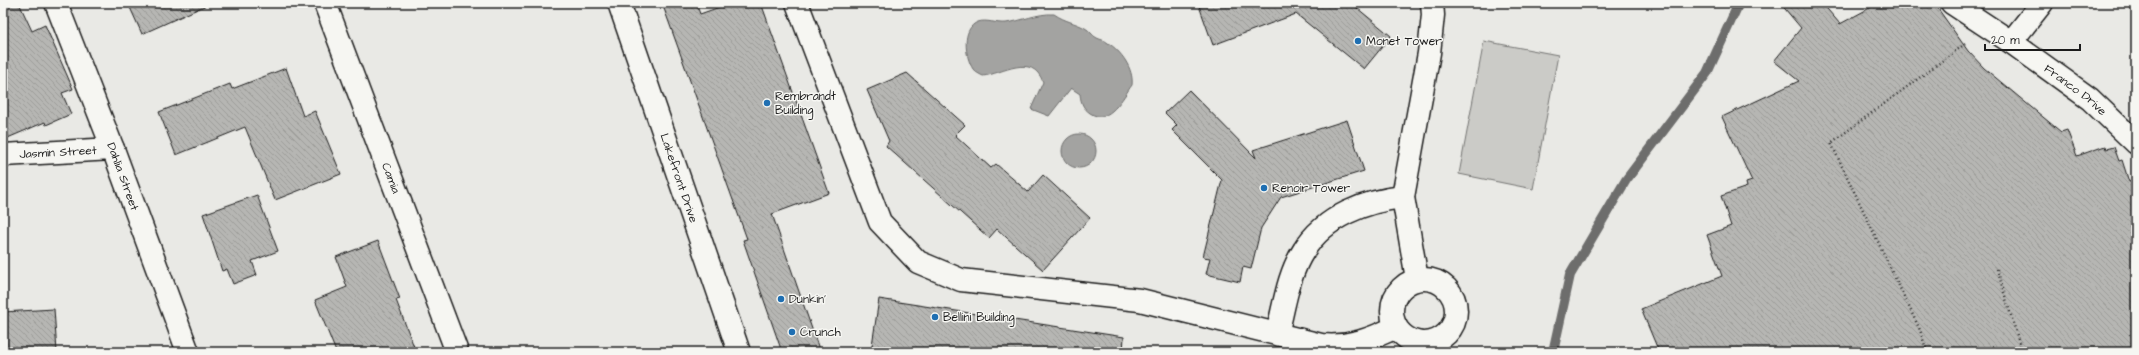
<svg xmlns="http://www.w3.org/2000/svg" width="2139" height="355" viewBox="0 0 2139 355" font-family="'Architects Daughter',sans-serif">
<style>
.grass{fill:#cbcbc7;stroke:#747472}
.water{fill:#a3a3a1;stroke:#6d6d6c}
.lines{fill:none;stroke-linecap:round;stroke-linejoin:round}
.stream{stroke:#6d6d6c;stroke-width:10}
.building{fill:url(#building-back-hatch);stroke:#1c1c1c}
.minor-casing{stroke:#1c1c1c;stroke-width:25}
.tertiary-casing{stroke:#1c1c1c;stroke-width:25}
.path{stroke:#1c1c1c;stroke-width:2.5;stroke-dasharray:1 3;stroke-linecap:butt}
.minor{stroke:#f6f6f2;stroke-width:22}
.tertiary{stroke:#f6f6f2;stroke-width:22}
.poi-dot{fill:#1f6fb2;stroke:#f6f6f2;stroke-width:1.5}
.labels{text-anchor:middle;dominant-baseline:central;stroke-width:3;stroke-linejoin:round;paint-order:stroke}
.poi-label{font-size:12px;fill:#1c1c1c;stroke:#f6f6f2;text-anchor:start}
.street-label{font-size:12px;fill:#1c1c1c;stroke:#f6f6f2}
</style>
<defs>
<pattern id="building-back-hatch" width="6" height="6" patternUnits="userSpaceOnUse"><rect width="6" height="6" fill="#b6b6b3"/><path d="M-1 5l2 2M0 0l6 6M5-1l2 2" fill="none" stroke="#9c9c99"/></pattern>
</defs>
<rect width="100%" height="100%" fill="#e9e9e5"/>
<filter id="ink" filterUnits="userSpaceOnUse"><feTurbulence type="fractalNoise" baseFrequency=".025" numOctaves="2"/><feDisplacementMap in="SourceGraphic" scale="8" xChannelSelector="R" yChannelSelector="G"/><feConvolveMatrix kernelMatrix="1 2 1 2 8 2 1 2 1" color-interpolation-filters="sRGB"/></filter>
<g filter="url(#ink)">
<!-- grass -->
<path class="grass" d="M1484 41 1558 55 1533 189 1459 174Z"/>
<!-- water -->
<path class="water" d="M1054 14C1066 22 1074 22 1085 28 1090 30 1092 36 1097 38 1101 40 1105 40 1108 43 1121 51 1134 69 1132 85 1123 97 1109 126 1090 113 1083 108 1081 103 1080 94L1071 88 1049 116 1031 109 1043 82C1032 52 1002 74 983 76 979 74 975 72 973 69 965 57 961 28 978 22 986 19 997 24 1006 23 1022 21 1037 13 1054 14Z
M1062 151a17 17 0 1 1 34 0a17 17 0 1 1-34 0Z"/>
<g class="lines">
<!-- stream -->
<path class="stream" d="M1553 352 1570 275 1626 180 1707 73 1739 3"/>
</g>
<!-- building -->
<path class="building" d="M3 3H19L32 31 45 25 73 89 62 93 71 114 46 125 45 122 3 140Z
M128 3H211L142 34Z
M662 3H696L700 14 731 3H761L829 193 772 214 820 352H782L743 240 747 239Z
M1198 3H1351L1391 36 1364 69 1296 14 1213 45Z
M1780 3H1822L1840 24 1879 3H1934L1968 51 1984 68 2061 132 2067 130 2077 156 2105 146 2106 149 2114 147 2119 161 2122 160 2129 182 2136 180V352H1659L1641 309 1722 276 1707 235 1731 226 1721 196 1747 187 1746 183 1752 181 1722 117 1799 81 1774 61 1801 28Z
M286 68 303 116 315 111 341 174 275 200 245 127 176 155 159 112 230 84 232 89Z
M907 73 965 125 955 135 991 168 996 164 1028 192 1043 175 1090 218 1043 270 997 229 989 238 886 146 889 141 867 90Z
M1189 90 1256 158 1253 150 1347 120 1364 171 1281 197 1261 228 1251 269 1243 267 1240 282 1206 274 1210 258 1203 257 1222 180 1172 130 1177 125 1165 113Z
M257 195 278 251 252 261 257 275 233 284 227 269 222 271 203 214Z
M378 241 400 299 396 300 416 352H336L315 300 347 287 336 257Z
M879 299 1124 337 1123 352H871Z
M54 309 57 352H4L3 312Z"/>
<g class="lines">
<defs>
<g id="minor">
<path id="s1" d="M56 3 113 149 188 352"/>
<path id="s2" d="M325 3 457 352"/>
<path d="M797 3 880 222 918 262 961 280 1140 300 1321 345C1349 348 1371 339 1396 327"/>
<path id="s3" d="M1952 3 2011 42 2090 99 2136 143"/>
<path d="M2011 42 2042 3"/>
<path id="s4" d="M3 155 113 149"/>
<path d="M1417 279 1403 197 1429 53 1433 15 1432 3"/>
<circle cx="1424" cy="311" r="32"/>
<path d="M1277 334C1284 307 1288 274 1304 250 1325 216 1366 201 1403 197"/>
</g>
<g id="tertiary">
<path id="s5" d="M619 3 739 352"/>
</g>
</defs>
<!-- minor casing -->
<use href="#minor" class="minor-casing"/>
<!-- tertiary casing -->
<use href="#tertiary" class="tertiary-casing"/>
<!-- path -->
<path class="path" d="M1997 269 2022 352
M1927 352 1920 330 1831 143 1965 44"/>
<!-- minor -->
<use href="#minor" class="minor"/>
<!-- tertiary -->
<use href="#tertiary" class="tertiary"/>
</g>
</g>
<!-- markers -->
<g class="poi-dot">
<circle cx="1358" cy="41" r="4"/>
<circle cx="767" cy="103" r="4"/>
<circle cx="1264" cy="188" r="4"/>
<circle cx="781" cy="299" r="4"/>
<circle cx="935" cy="317" r="4"/>
<circle cx="792" cy="332" r="4"/>
</g>
<g class="labels">
<!-- poi labels -->
<g class="poi-label">
<text x="1366" y="41">Monet Tower</text>
<text x="775" y="96">Rembrandt<tspan x="775" dy="14">Building</tspan></text>
<text x="1272" y="188">Renoir Tower</text>
<text x="789" y="299">Dunkin'</text>
<text x="943" y="317">Bellini Building</text>
<text x="800" y="332">Crunch</text>
</g>
<!-- street labels -->
<g class="street-label">
<text stroke="none"><textPath href="#s3" startOffset="151">Franco Drive</textPath></text>
<text stroke="none"><textPath href="#s4" startOffset="55">Jasmin Street</textPath></text>
<text stroke="none"><textPath href="#s1" startOffset="186">Dahlia Street</textPath></text>
<text stroke="none"><textPath href="#s2" startOffset="187">Camia</textPath></text>
<text stroke="none"><textPath href="#s5" startOffset="185">Lakefront Drive</textPath></text>
</g>
</g>
<!-- margin -->
<rect width="2139" height="355" fill="none" stroke="#f6f6f2" stroke-width="16"/>
<rect x="8" y="8" width="2123" height="339" fill="none" stroke="#1c1c1c" stroke-width="1.5" filter="url(#ink)"/>
<!-- scale -->
<path d="M1985 44v6h95v-6" fill="none" stroke="#1c1c1c" stroke-width="2"/>
<text x="1991" y="44" font-size="12" fill="#1c1c1c" stroke="#f6f6f2" stroke-width="3" paint-order="stroke">20 m</text>
</svg>
